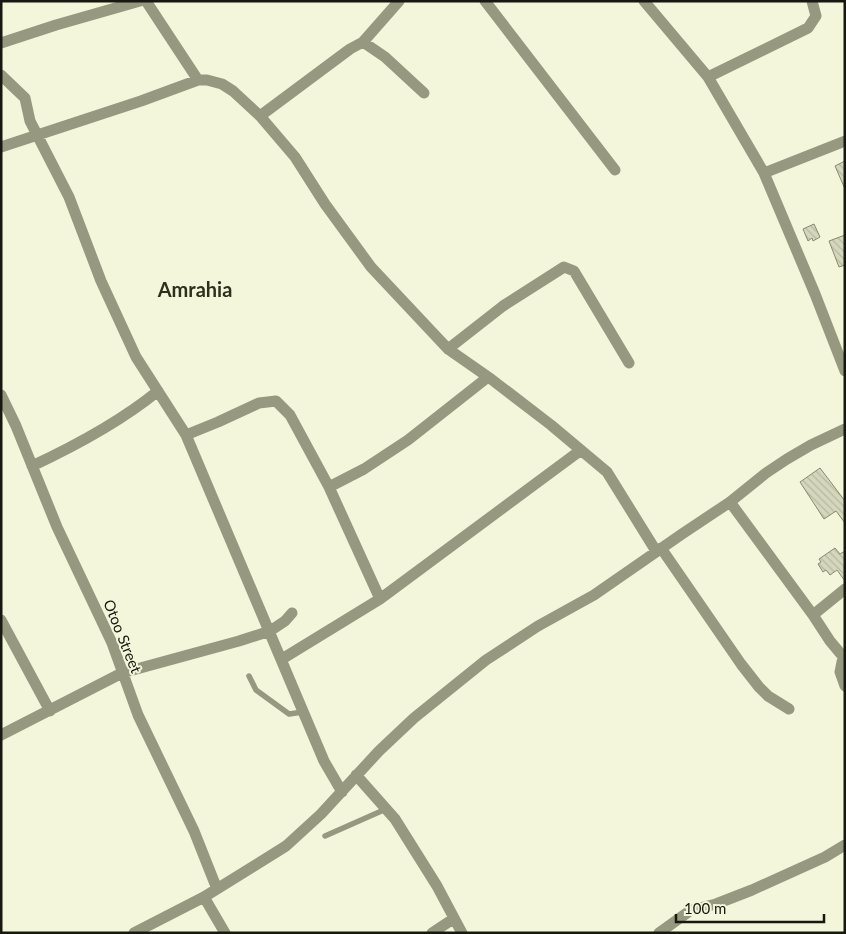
<svg xmlns="http://www.w3.org/2000/svg" width="846" height="934" viewBox="0 0 846 934" font-family="Lato,sans-serif">
<style>
.building{fill:url(#building-back-hatch);stroke:#878971}
.lines{fill:none;stroke-linecap:round;stroke-linejoin:round}
.service{stroke:#96987f;stroke-width:5.5}
.minor{stroke:#96987f;stroke-width:11}
.labels{text-anchor:middle;dominant-baseline:central;stroke-width:4;stroke-linejoin:round;paint-order:stroke}
.street-label{font-size:15px;fill:#17180f;stroke:#f3f6db}
.district-label{font-size:20px;font-weight:bold;fill:#2f301c;stroke:#f3f6db}
</style>
<defs>
<pattern id="building-back-hatch" width="6" height="6" patternUnits="userSpaceOnUse" patternTransform="scale(1.25)"><rect width="6" height="6" fill="#d5d7bd"/><path d="M-1 5l2 2M0 0l6 6M5-1l2 2" fill="none" stroke="#b6b8a1"/></pattern>
</defs>
<rect width="100%" height="100%" fill="#f3f6db"/>
<!-- building -->
<path class="building" d="M845 161V189L835 166Z
M814 224 820 237 813 241 812 238 808 241 803 229Z
M845 235V265L839 267 829 241Z
M820 468 845 501V523L836 511 824 519 800 482Z
M835 548 840 554 845 551V581L837 570 830 575 826 570 823 572 818 564 821 562 819 559Z"/>
<g class="lines">
<!-- service -->
<path class="service" d="M249 676 256 690 289 714 303 712
M325 836 386 809"/>
<!-- minor -->
<path class="minor" d="M146 1 198 80
M485 1 615 170
M644 1 708 77 764 173 815 294 845 371
M363 42 399 1
M1 43 56 25 140 1
M1 75 25 98 30 121 69 197 101 281 136 357 186 435 324 761 342 792
M708 77 808 28 816 16 812 1
M260 116 350 49 363 42 385 57 424 93
M1 147 141 101 198 80H207L222 84 233 91 260 116 295 157 325 204 371 267 448 349 491 379 551 425 607 472 656 551
M764 173 845 141
M448 349 503 306 564 267 574 271 629 363
M1 395 16 426 57 527 112 643 138 715 194 831 217 889
M186 435 218 422 259 403 276 401 290 415 329 487 364 469 408 440 488 377
M32 466C77 445 120 422 158 391
M329 487 380 599
M730 502 813 615 830 641 845 659
M661 548 741 664 759 687 768 696 789 709
M813 615 845 589
M1 620 50 711
M843 657 840 672 845 686
M282 659 380 599 581 450
M1 735 122 673 239 641 270 631 285 621 292 613
M356 775 395 819 437 886 462 933
M204 897 225 933
M134 933 204 897 286 846 321 814 379 751 414 718 486 660 538 626 594 595 682 534 730 502 766 473 787 459 811 445 845 429
M432 933 453 919
M659 933 691 910 716 904 752 890 825 857 845 845"/>
</g>
<g class="labels">
<!-- street labels -->
<g class="street-label">
<text transform="translate(123 636) rotate(68)">Otoo Street</text>
</g>
<!-- district labels -->
<g class="district-label">
<text x="195" y="289">Amrahia</text>
</g>
</g>
<!-- border -->
<rect width="846" height="934" fill="none" stroke="#17180f" stroke-width="5"/>
<!-- scale -->
<path d="M676 914v8h148v-8" fill="none" stroke="#17180f" stroke-width="2.5"/>
<text x="684" y="914" font-size="15" fill="#17180f" stroke="#f3f6db" stroke-width="4" paint-order="stroke">100 m</text>
</svg>
